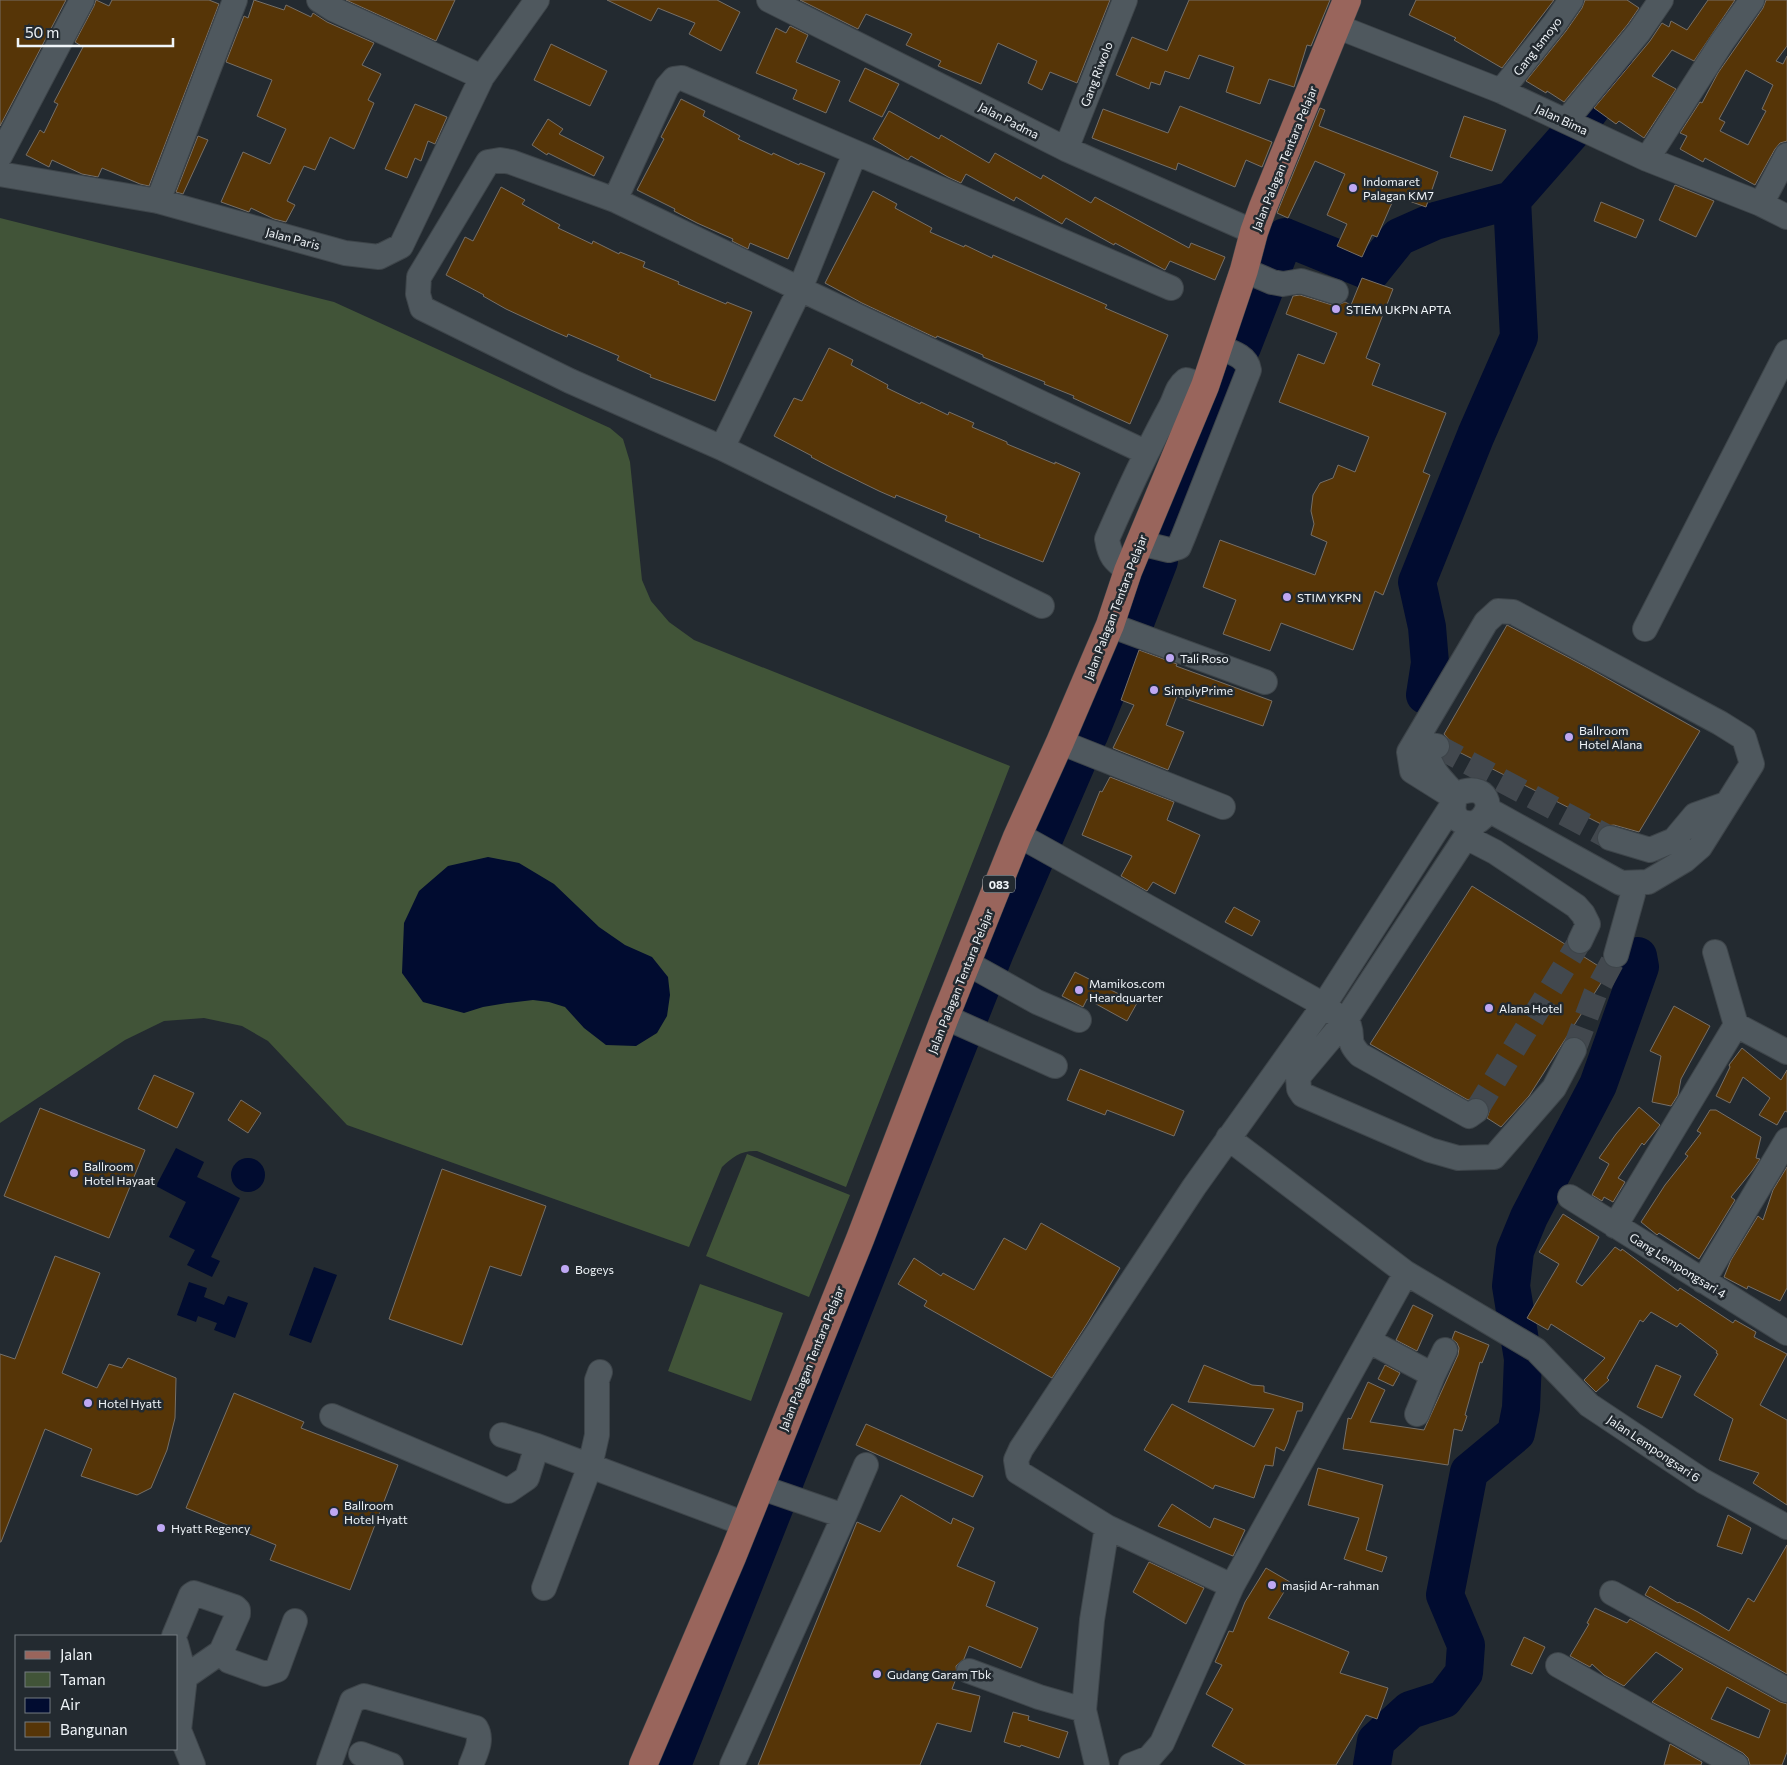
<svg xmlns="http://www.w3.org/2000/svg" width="1787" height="1765" viewBox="0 0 1787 1765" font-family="Commissioner,sans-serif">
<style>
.green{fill:#415438}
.water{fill:#010c30}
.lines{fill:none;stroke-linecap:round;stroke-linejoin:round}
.river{stroke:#010c30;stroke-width:38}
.building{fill:#563507;stroke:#766f67;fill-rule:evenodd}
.minor-tunnel{stroke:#42484e;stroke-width:24;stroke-dasharray:24 12;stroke-linecap:butt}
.minor-casing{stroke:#3e454a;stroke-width:26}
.major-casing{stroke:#3e454a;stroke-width:29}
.minor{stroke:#4f585e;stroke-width:24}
.major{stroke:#99655c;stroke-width:28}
.poi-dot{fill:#bfa8f4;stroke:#232a30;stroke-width:2}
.labels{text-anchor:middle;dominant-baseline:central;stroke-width:5;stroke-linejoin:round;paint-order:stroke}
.shield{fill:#232a30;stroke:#b2b8bd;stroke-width:1}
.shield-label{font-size:11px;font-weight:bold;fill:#f0f5f9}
.street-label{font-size:12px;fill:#f0f5f9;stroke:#232a30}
.poi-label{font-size:12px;fill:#f0f5f9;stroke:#232a30;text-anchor:start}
</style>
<rect width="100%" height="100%" fill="#232a30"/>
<!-- green -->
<path class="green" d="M0 218 334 302 610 428 623 439 630 462 642 580 651 601 669 622 694 640 1010 766 846 1187 757 1151C742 1150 732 1157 722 1167L689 1247 347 1125 268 1041 242 1026 204 1018 164 1021 125 1040 0 1123Z
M747 1154 850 1195 809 1297 706 1256Z
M700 1284 783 1313 751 1401 668 1371Z"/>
<!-- water -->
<path class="water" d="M488 857 519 863 554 884 599 927 625 945 652 957 668 977 670 995 667 1016 657 1033 636 1046 606 1045 584 1028 565 1007 549 1002 533 1000 507 1003 483 1007 464 1013 423 1002 402 973 404 923 419 891 448 866Z
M176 1148 204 1162 197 1177 240 1198 211 1257 220 1261 212 1277 187 1265 195 1250 169 1237 186 1202 156 1186Z
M231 1175a17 17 0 1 1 34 0a17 17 0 1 1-34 0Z
M314 1267 337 1275 311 1343 289 1335Z
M189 1282 207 1288 204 1297 224 1305 228 1296 248 1303 235 1338 214 1330 217 1323 198 1316 196 1322 177 1315Z"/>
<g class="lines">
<!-- river -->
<path class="river" d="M1242 347 1285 237 1371 272 1399 237 1435 221 1512 200 1584 118 1617 73
M1167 540 1234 368
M1135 623 1159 561
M1425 695 1430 663 1427 627 1417 582 1476 435 1519 337 1512 200
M1089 735 1127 642
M672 1765 995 952 1078 760
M1372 1765 1376 1741 1410 1710 1444 1699 1464 1673 1466 1645 1445 1595 1469 1472 1516 1433 1521 1408 1523 1359 1511 1286 1515 1251 1529 1217 1598 1085 1640 967 1638 956"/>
</g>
<!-- building -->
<path class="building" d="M0 0H66L0 126Z
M96 0 109 6 112 0H209L219 4 149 186 140 184 102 168 98 177 82 174 52 160 49 167 26 155 40 130 44 133 58 104 54 102 83 47 75 42 94 6Z
M254 0 284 10 286 5 311 17 313 13 327 22 374 43 362 65 381 74 368 100 374 103 354 149 330 137 315 170 304 166 287 201 295 205 286 222 274 219 251 208 249 212 221 202 243 152 270 164 286 129 257 116 272 80 226 62 244 16 248 18Z
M346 0H455L436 41Z
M607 0H717L740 12 721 51 689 34 695 23 658 8 651 21Z
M800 0H1110L1077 83 1050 72 1042 90 1028 83 1037 61 998 43 981 84 938 66 941 61 906 45 912 34 866 14 858 29Z
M1189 0H1330L1311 46 1307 45 1294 87 1269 79 1260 104 1226 92 1234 67 1199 55 1189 79 1165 71 1160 85 1151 82 1149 89 1116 75 1132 37 1167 51Z
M1416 0H1554L1502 68 1454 40 1456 38 1409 15Z
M1585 0H1627L1639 8 1628 24 1564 102 1547 91 1546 93 1526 81 1566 31 1582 8Z
M1708 0H1735L1694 61 1672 50 1652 76 1676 89 1644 138 1619 121 1616 124 1594 108 1650 41 1662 23 1669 27 1671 21 1687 30Z
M1766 0H1787V46L1776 61 1783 64 1787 56V141L1780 143 1775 149 1755 185 1705 158 1703 162 1680 149 1687 136 1680 133 1700 102 1702 103 1718 73 1763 8ZM1746 70 1773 85 1762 109 1766 111 1748 145 1720 131 1725 122 1719 119Z
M790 26 808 35 796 62 840 81 826 113 793 99 797 90 756 73 776 28 786 33Z
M551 44 607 71 590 106 534 80Z
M865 68 899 84 882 117 849 101Z
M681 99 705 111 703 116 740 136 738 139 772 155 773 153 799 165 800 163 825 173 788 259 750 243 748 249 732 241 733 239 697 223 674 211 675 209 637 190 664 139 661 137Z
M415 104 447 117 435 144 428 141 421 161 415 158 407 178 385 169Z
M1180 106 1272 142 1262 167 1246 160 1235 187 1178 163 1176 170 1092 138 1103 109 1168 133Z
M1320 108 1325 110 1319 126 1438 172 1426 207 1395 196 1377 237 1372 235 1362 257 1337 246 1347 224 1327 215 1345 174 1315 161 1288 218 1277 213Z
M889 111 939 139 941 135 989 163 995 153 1041 179 1043 175 1091 203 1095 197 1189 248 1191 243 1225 257 1215 280 1170 261 1165 270 1115 243 1114 245 1066 218 1062 224 1016 197 1014 201 966 174 961 183 948 177 911 156 908 160 873 139Z
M1464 116 1506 130 1492 171 1450 157Z
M548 119 563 129 559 134 604 157 594 176 548 153 547 155 532 145Z
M198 136 208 140 183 194 176 192Z
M1675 185 1714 201 1696 237 1659 220Z
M501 187 525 200 522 204 560 225 558 228 592 244 593 241 619 254 620 252 645 262 643 267 679 282 678 284 726 304 727 302 752 312 715 401 650 377 651 375 617 360 619 356 568 334 567 337 551 330 506 309 483 296 484 295 446 275 465 237 473 241Z
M873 191 897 204 895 208 932 228 930 232 964 247 965 245 992 258 993 255 1018 266 1107 305 1105 308 1168 335 1130 424 1073 398 1074 396 1044 384 1045 382 983 357V355L937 336 936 338 862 303 825 283Z
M1601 202 1644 220 1636 238 1594 221Z
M1362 278 1393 289 1366 358 1380 364 1372 385 1446 413 1423 472 1430 475 1383 595 1375 591 1353 650 1281 623 1270 651 1223 634 1236 600 1203 587 1220 540 1315 575 1327 542 1311 535 1314 524 1311 511 1313 495 1320 483 1333 478 1338 465 1355 472 1369 437 1279 402 1298 354 1324 364 1337 333 1286 314 1293 296 1300 295 1332 305H1338L1345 302 1351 305Z
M829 348 853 360 851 365 888 385 887 388 920 404 921 402 948 415 949 412 974 423 972 427 1007 442V444L1055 464V462L1080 473 1043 562 979 537 980 535 945 521 947 516 896 495 895 498 879 491 834 469 811 457 812 456 774 436 794 398 802 401Z
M1507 625 1590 669 1700 731 1639 832 1614 825 1605 826 1451 748 1450 741 1444 734Z
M1139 650 1177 664 1176 666 1272 701 1263 726 1177 696 1166 725 1184 732 1168 770 1113 748 1134 705 1121 700Z
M1110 777 1174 802 1167 820 1200 835 1175 894 1153 882 1147 891 1121 876 1132 856 1082 835 1100 791 1102 792Z
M1472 886 1568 946 1574 953 1581 955 1608 972 1529 1096 1501 1127 1487 1118 1490 1109 1487 1103 1482 1099 1475 1097 1468 1100 1370 1044Z
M1234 907 1260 921 1252 936 1225 922Z
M1075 972 1137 1003 1127 1021 1087 999 1083 1007 1062 996Z
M1674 1006 1710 1026 1681 1079 1678 1095 1671 1106 1652 1102 1661 1056 1650 1051Z
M1742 1048 1781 1080 1787 1070V1112L1785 1111 1777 1125 1759 1115 1770 1098 1743 1077 1730 1103 1716 1096 1730 1067 1729 1065Z
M1080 1069 1184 1111 1174 1136 1107 1110 1105 1115 1067 1100Z
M154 1075 194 1093 177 1128 138 1109Z
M241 1100 261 1113 248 1133 228 1120Z
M1639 1107 1660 1125 1644 1145 1642 1143 1618 1178 1625 1182 1613 1202 1604 1197 1602 1201 1592 1195 1609 1164 1599 1158 1616 1134Z
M40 1108 145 1150 109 1238 4 1196Z
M1710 1110H1716L1761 1137 1756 1158 1760 1159 1752 1171 1731 1197 1735 1200 1699 1259 1659 1233 1657 1235 1641 1222 1665 1185 1688 1156 1685 1154 1701 1133 1697 1131Z
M1787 1167V1288L1780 1301 1748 1286 1747 1289 1724 1277 1731 1260 1758 1216 1763 1220 1773 1190Z
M442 1169 546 1206 521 1276 490 1266 462 1345 389 1319Z
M1563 1214 1599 1237 1576 1282 1582 1286 1615 1247 1621 1251 1622 1249 1678 1291 1680 1288 1733 1323 1735 1320 1756 1332 1754 1337 1787 1354 1760 1405 1787 1420V1505L1753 1483 1759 1473 1719 1460 1733 1419 1694 1395 1718 1354 1716 1353 1717 1351 1680 1323 1677 1327 1651 1312 1643 1322 1640 1320 1607 1378 1609 1380 1596 1392 1584 1380 1605 1358 1551 1324 1548 1330 1527 1318 1559 1264 1539 1252Z
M1041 1223 1120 1268 1088 1322 1052 1378 924 1306 927 1301 898 1284 914 1258 941 1276 943 1273 974 1290 1004 1238 1026 1250Z
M55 1256 100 1273 62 1373 97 1388 109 1364 122 1368 128 1358 176 1378 175 1418 167 1450 151 1488 137 1495 81 1476 92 1449 45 1429 1 1542H0V1354L15 1359Z
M1413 1305 1433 1315 1417 1351 1396 1340Z
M1455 1331 1489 1345 1482 1363 1480 1362 1465 1415 1467 1416 1462 1431 1454 1429 1448 1465 1343 1449 1348 1418 1351 1419 1368 1382 1385 1390 1370 1422 1424 1430 1458 1355 1459 1348 1457 1343 1452 1339Z
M1204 1365 1252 1385 1264 1386V1392L1303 1403 1302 1411H1297L1288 1442 1284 1451 1276 1447 1273 1466 1265 1465 1254 1498 1215 1485 1213 1489 1144 1450 1172 1404 1254 1447 1274 1409 1188 1402Z
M1385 1365 1400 1373 1393 1386 1378 1379Z
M1656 1365 1681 1376 1662 1418 1637 1407Z
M234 1393 304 1422 301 1428 398 1465 350 1590 270 1560 276 1545 186 1508Z
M866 1424 983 1476 973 1497 856 1445Z
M1318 1468 1383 1485 1366 1550 1387 1557 1382 1572 1344 1559 1359 1518 1308 1505Z
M901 1495 951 1524 953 1518 974 1528 957 1566 995 1582 986 1606 1038 1628 1021 1668 969 1646 964 1659 956 1666 957 1676 952 1689 980 1696 971 1732 937 1723 920 1765H758L857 1522 880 1532Z
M1172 1504 1210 1528 1214 1518 1245 1530 1233 1556 1158 1526Z
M1728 1515 1751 1528 1742 1554 1717 1546Z
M1787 1545V1674L1645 1595 1650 1586 1678 1603 1679 1602 1698 1612 1729 1631 1748 1598 1754 1602Z
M1149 1562 1204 1588 1186 1624 1133 1592Z
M1266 1568 1290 1582 1268 1618 1349 1652 1340 1673 1388 1688 1377 1719 1366 1715 1336 1765H1246L1212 1746 1233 1709 1206 1694 1222 1665 1215 1662 1229 1631 1233 1632 1245 1602Z
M1595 1608 1627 1623 1630 1619 1780 1702 1787 1704V1752L1782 1765H1750L1748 1758 1743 1753 1652 1702 1683 1669 1656 1652 1624 1686 1604 1675 1592 1664 1590 1667 1570 1656 1589 1624 1587 1623ZM1727 1687 1770 1710 1759 1738 1711 1719Z
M1524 1637 1545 1647 1532 1674 1511 1665Z
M1013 1712 1029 1716 1028 1720 1068 1732 1059 1758 1021 1745 1020 1747 1004 1742Z
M1670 1744 1702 1762 1701 1765H1664Z"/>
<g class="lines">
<!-- minor-tunnel -->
<path class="minor-tunnel" d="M1437 746 1610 838
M1574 1050 1595 994 1616 955
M1476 1111 1580 941"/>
<defs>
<path id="minor" d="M319 0 333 9 482 77
M769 0 1066 149 1254 232
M1336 26 1501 91 1647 159 1761 204 1787 217
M1501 91 1555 23 1571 0
M1566 121 1639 32 1661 0
M1066 149 1125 0
M0 156 82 0
M1647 159 1722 42 1752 0
M0 174 158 201 345 253 379 257 401 246 482 77 537 0
M615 200 667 87 674 79 682 78 1171 288
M158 201 235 0
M1761 204 1787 155
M1244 270 1272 282 1283 284 1301 281 1336 292
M722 448 800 289 855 153
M1140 543 1169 550 1179 547 1184 535 1249 370C1247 356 1231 352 1218 347
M1128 571C1114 560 1110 557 1107 539 1127 493 1147 450 1171 406 1176 396 1177 387 1186 380L1205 386
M1042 606 722 448 570 381 422 308 418 294 419 277 488 162 500 160 511 162 615 200 800 289 1145 452
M1110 625 1265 682
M1645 629 1787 352
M1060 742 1223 807
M1437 746 1431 745 1427 752C1431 769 1438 776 1450 789
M1455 798 1412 771 1409 752 1486 622 1498 611 1513 612 1720 723 1744 738 1752 764 1700 847 1685 860 1648 882 1621 883 1487 809
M1475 823C1455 825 1450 812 1456 795 1486 778 1499 811 1475 823L1345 1021 1298 1077 1299 1089 1303 1095 1430 1150 1458 1158 1494 1157 1554 1088 1574 1050
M1017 837 1031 842 1324 1005 1349 1025C1354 1040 1346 1040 1360 1055L1469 1116 1476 1111
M1466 837 1495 852 1576 906 1583 914 1588 924 1580 941
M1610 838 1650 850 1674 840 1695 815 1726 804
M1616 955 1633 894
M967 963 1037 1002 1079 1020
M945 1017 1055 1066
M1736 1025 1787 1052
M1228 1138 1406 1273 1536 1350 1589 1405 1703 1481 1787 1527
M1570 1197 1787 1333
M1615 1226 1736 1025 1715 952
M1703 1281 1787 1140
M1369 1341 1433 1375 1445 1350
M1417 1414 1433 1375
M332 1416 508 1491 527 1478 537 1446
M502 1435 537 1446 745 1524
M844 1516 866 1465
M1107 1527 1232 1586
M544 1588 590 1466 597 1435V1380L600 1372
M1612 1593 1787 1690
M174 1636 191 1595 194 1593 235 1607 238 1610V1614L221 1652 229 1661 265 1674 277 1670 295 1621
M176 1644 185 1677 179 1730 193 1765
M1558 1665 1736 1765
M969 1671 1039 1697 1084 1710
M185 1677 221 1652
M361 1754 391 1765
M329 1765 352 1701 364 1696 476 1728C483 1740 476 1752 471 1765
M732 1765 844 1516 760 1487
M1097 1765 1084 1710 1092 1620 1107 1527 1018 1472 1016 1460 1021 1449 1194 1187 1324 1005 1453 804
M1131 1765 1149 1758 1162 1743 1232 1586 1406 1273"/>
<path id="major" d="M643 1765 732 1557 860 1239 945 1017 1017 837 1060 742 1110 625 1128 571 1205 386 1244 270 1254 232 1263 207 1347 0"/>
</defs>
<!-- minor casing -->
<use href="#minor" class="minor-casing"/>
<!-- major casing -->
<use href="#major" class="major-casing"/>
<!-- minor -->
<use href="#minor" class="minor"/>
<!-- major -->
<use href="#major" class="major"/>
</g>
<!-- markers -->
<g class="poi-dot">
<circle cx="1353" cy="188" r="5"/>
<circle cx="1336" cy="309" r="5"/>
<circle cx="1287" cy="597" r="5"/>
<circle cx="1170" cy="658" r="5"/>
<circle cx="1154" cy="690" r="5"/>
<circle cx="1569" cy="737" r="5"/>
<circle cx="1079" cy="990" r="5"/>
<circle cx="1489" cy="1008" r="5"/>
<circle cx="74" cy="1173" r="5"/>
<circle cx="565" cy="1269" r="5"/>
<circle cx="88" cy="1403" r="5"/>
<circle cx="334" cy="1512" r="5"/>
<circle cx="161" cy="1528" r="5"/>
<circle cx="1272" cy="1585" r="5"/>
<circle cx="877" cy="1674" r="5"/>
</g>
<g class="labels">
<!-- shield labels -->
<rect class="shield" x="983" y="875.5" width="32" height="17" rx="4"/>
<g class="shield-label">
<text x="999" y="884">083</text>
</g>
<!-- street labels -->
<g class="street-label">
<text transform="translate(1537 46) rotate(-52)">Gang Ismoyo</text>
<text transform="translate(1096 74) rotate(-69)">Gang Riwolo</text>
<text transform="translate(1562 119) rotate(25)">Jalan Bima</text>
<text transform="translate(1009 120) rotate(27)">Jalan Padma</text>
<text transform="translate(1284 158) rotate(-68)">Jalan Palagan Tentara Pelajar</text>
<text transform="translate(293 238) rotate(15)">Jalan Paris</text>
<text transform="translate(1115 607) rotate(-69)">Jalan Palagan Tentara Pelajar</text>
<text transform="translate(960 981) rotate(-68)">Jalan Palagan Tentara Pelajar</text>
<text transform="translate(1678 1265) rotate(32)">Gang Lempongsari 4</text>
<text transform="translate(811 1358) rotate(-68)">Jalan Palagan Tentara Pelajar</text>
<text transform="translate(1654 1448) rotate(34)">Jalan Lempongsari 6</text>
</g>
<!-- poi labels -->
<g class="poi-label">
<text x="1363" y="181">Indomaret<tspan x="1363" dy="14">Palagan KM7</tspan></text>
<text x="1346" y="309">STIEM UKPN APTA</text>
<text x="1297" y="597">STIM YKPN</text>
<text x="1180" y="658">Tali Roso</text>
<text x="1164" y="690">SimplyPrime</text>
<text x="1579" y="730">Ballroom<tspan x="1579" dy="14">Hotel Alana</tspan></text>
<text x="1089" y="983">Mamikos.com<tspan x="1089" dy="14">Heardquarter</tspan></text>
<text x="1499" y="1008">Alana Hotel</text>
<text x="84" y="1166">Ballroom<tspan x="84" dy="14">Hotel Hayaat</tspan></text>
<text x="575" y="1269">Bogeys</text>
<text x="98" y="1403">Hotel Hyatt</text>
<text x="344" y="1505">Ballroom<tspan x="344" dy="14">Hotel Hyatt</tspan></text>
<text x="171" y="1528">Hyatt Regency</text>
<text x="1282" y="1585">masjid Ar-rahman</text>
<text x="887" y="1674">Gudang Garam Tbk</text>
</g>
</g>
<!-- legend -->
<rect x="15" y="1635" width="162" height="115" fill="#232a30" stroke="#757b80"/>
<rect x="25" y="1651" width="25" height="8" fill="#99655c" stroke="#757b80"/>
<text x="60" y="1660" font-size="15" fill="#f0f5f9">Jalan</text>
<rect x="25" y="1672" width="25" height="15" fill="#415438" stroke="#757b80"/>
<text x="60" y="1685" font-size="15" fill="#f0f5f9">Taman</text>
<rect x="25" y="1698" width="25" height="15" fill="#010c30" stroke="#757b80"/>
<text x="60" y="1710" font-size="15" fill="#f0f5f9">Air</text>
<rect x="25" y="1722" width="25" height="15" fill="#563507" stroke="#757b80"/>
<text x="60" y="1735" font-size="15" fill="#f0f5f9">Bangunan</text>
<!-- scale -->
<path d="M18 38v8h155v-8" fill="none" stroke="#f0f5f9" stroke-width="2.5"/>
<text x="25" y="38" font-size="15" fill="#f0f5f9" stroke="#232a30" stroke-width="4" paint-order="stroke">50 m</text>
</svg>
